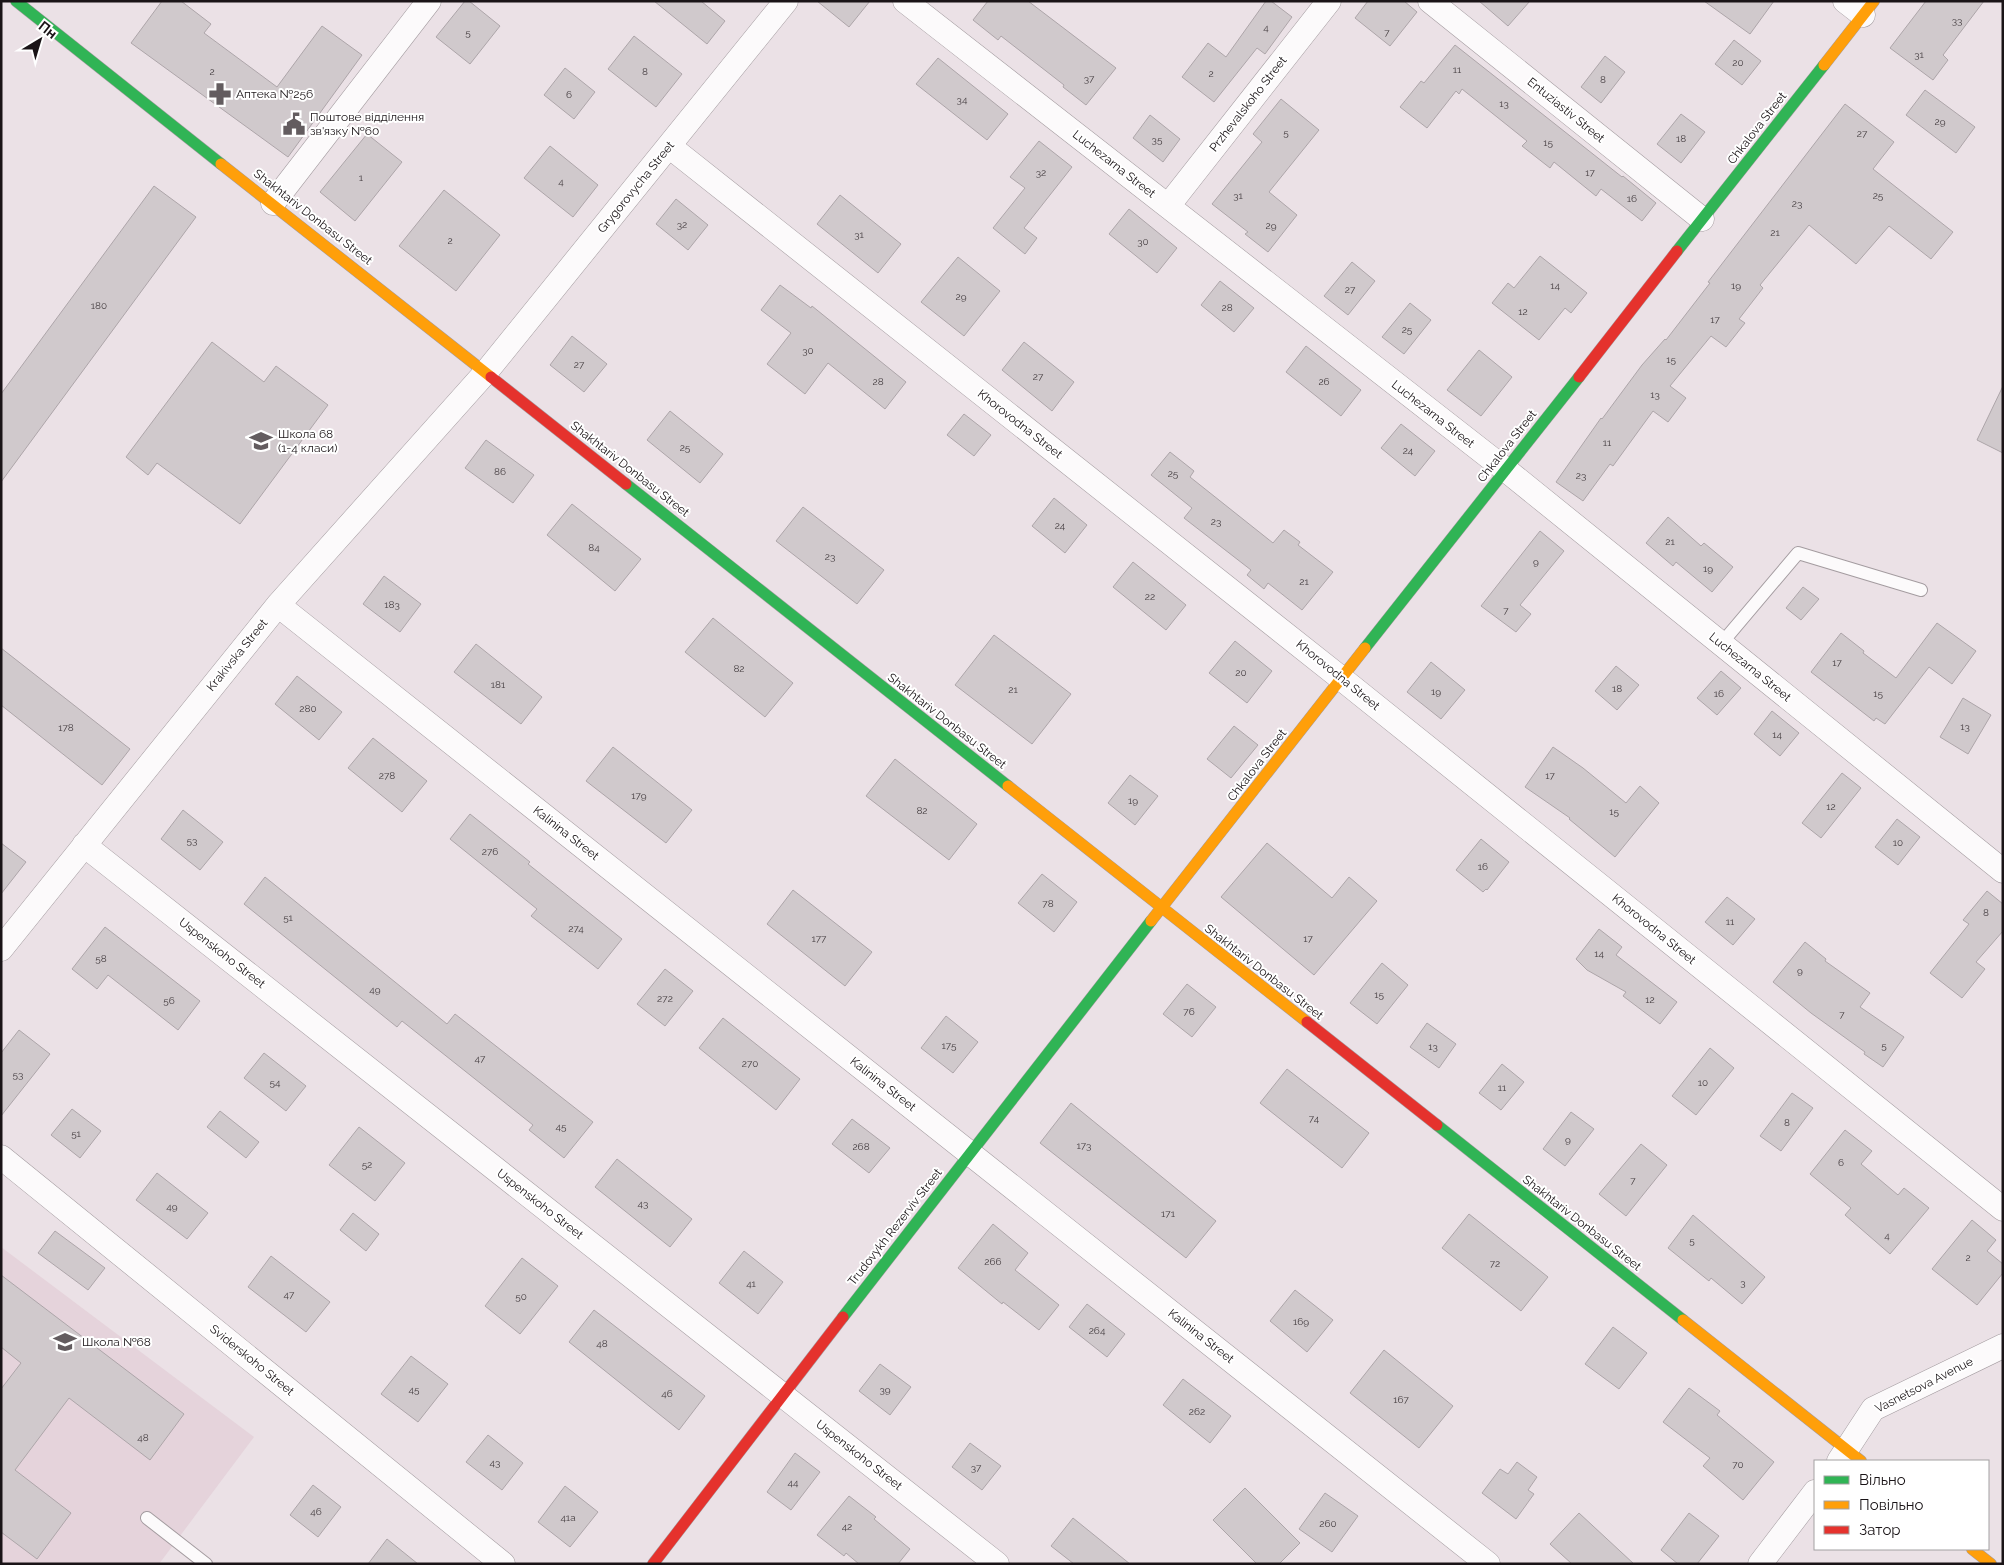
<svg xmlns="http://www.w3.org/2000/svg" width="2004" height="1565" viewBox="0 0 2004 1565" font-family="Raleway,sans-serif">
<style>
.built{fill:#e5d3db}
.building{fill:#d0c9cc;stroke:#ada5a9}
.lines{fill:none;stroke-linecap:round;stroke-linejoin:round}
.lane-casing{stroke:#a49ca0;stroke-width:14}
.street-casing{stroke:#a49ca0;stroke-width:25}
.fast-casing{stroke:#a49ca0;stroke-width:12}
.slow-casing{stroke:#a49ca0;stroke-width:12}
.jam-casing{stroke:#a49ca0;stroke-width:12}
.lane{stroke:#fcfafb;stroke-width:12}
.street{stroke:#fcfafb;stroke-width:24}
.fast{stroke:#30b455;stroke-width:11}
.slow{stroke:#ff9f0a;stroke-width:11}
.jam{stroke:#e5322d;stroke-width:11}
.labels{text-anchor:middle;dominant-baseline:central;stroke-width:4;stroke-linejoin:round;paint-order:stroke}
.number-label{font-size:10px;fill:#484144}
.poi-label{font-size:12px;fill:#1a1417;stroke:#fff;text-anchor:start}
.street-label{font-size:12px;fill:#1a1417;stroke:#fff}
</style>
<rect width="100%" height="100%" fill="#ebe1e6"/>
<!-- built -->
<path class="built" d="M1 1247 254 1437 159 1564H1Z"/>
<!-- building -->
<path class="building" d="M162 1H181L211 24 204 33 277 87 322 26 362 55 288 157 131 43Z
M465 1H469L500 26 470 64 436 37Z
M654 1H701L725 21 707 44Z
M817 1H870L849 27Z
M988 1H1028L1116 68 1086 105 1063 87 1064 85 1001 36 998 40 973 20Z
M1266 1H1271L1292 17 1265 54 1257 48 1214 102 1182 77 1208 43 1226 57Z
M1368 1H1404L1417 12 1390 46 1355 18Z
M1479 1H1530L1508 26Z
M1704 1H1774L1750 34Z
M1926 1H1984L1943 55 1948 60 1933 80 1890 48Z
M634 36 682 74 656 107 608 69Z
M1734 40 1761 61 1742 85 1715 64Z
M1455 45 1622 177 1623 176 1656 203 1642 221 1601 189 1596 196 1554 162 1550 168 1522 146 1527 141 1462 89 1459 94 1456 91 1427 128 1400 107 1421 81 1424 83Z
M1605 56 1625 72 1601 103 1581 87Z
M938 58 1008 114 987 140 916 84Z
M565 68 595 92 574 119 544 95Z
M1925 90 1975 127 1956 153 1906 115Z
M1281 99 1319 130 1269 192 1297 215 1268 252 1245 234 1248 232 1212 204 1262 142 1253 134Z
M1845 104 1894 142 1873 169 1953 232 1931 259 1889 226 1856 264 1809 225 1760 285 1763 288 1739 319 1745 323 1726 347 1711 336 1670 386 1686 398 1668 422 1653 411 1613 466 1610 464 1583 501 1556 482 1601 418 1602 419 1642 365 1665 339 1666 340 1710 283 1708 282Z
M1681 114 1705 132 1681 163 1657 144Z
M1150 115 1180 139 1163 162 1133 138Z
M367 134 402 162 355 221 320 192Z
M1039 141 1072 167 1024 228 1037 238 1025 254 993 228 1025 188 1010 177Z
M550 146 598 185 573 217 524 178Z
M154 186 196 217 1 482V394Z
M444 190 500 235 456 291 399 246Z
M840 195 901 244 878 273 817 224Z
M676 199 708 225 688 250 656 224Z
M1129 209 1177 248 1157 273 1109 234Z
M1540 256 1587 293 1571 313 1565 308 1539 340 1492 303 1508 283 1514 288Z
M958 257 1000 291 964 336 921 302Z
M1352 262 1375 281 1348 315 1324 296Z
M1220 281 1254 308 1234 332 1201 305Z
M780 285 811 308 812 306 906 382 885 409 828 363 805 394 767 364 791 333 761 310Z
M1410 303 1431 320 1404 354 1382 337Z
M572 336 607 364 584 392 550 365Z
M212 342 264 382 276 366 328 405 240 524 157 463 148 475 126 457Z
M1024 342 1074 382 1052 411 1002 370Z
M1306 346 1361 390 1341 416 1286 372Z
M1479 350 1512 377 1481 416 1447 390Z
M2003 386V453L1977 440Z
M670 411 723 454 700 483 647 440Z
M964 414 991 435 974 456 947 435Z
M1401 424 1435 451 1415 476 1381 448Z
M486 440 534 475 513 503 465 468Z
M1170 452 1194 471 1190 477 1273 543 1284 530 1300 542 1298 545 1333 572 1302 610 1268 583 1264 589 1247 575 1251 570 1184 518 1192 508 1151 475Z
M1054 498 1087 525 1065 553 1032 526Z
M572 504 641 559 615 591 547 535Z
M803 507 884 570 857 604 776 541Z
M1668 517 1701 546 1704 543 1733 567 1712 592 1676 562 1673 566 1646 543Z
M1540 531 1564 551 1520 605 1531 614 1516 632 1481 606Z
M1133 562 1186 605 1166 630 1113 587Z
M384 576 421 604 400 632 363 604Z
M1803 587 1819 599 1801 620 1786 608Z
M713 618 793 683 765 717 685 652Z
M1937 623 1976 651 1952 684 1929 667 1885 724 1876 718 1874 721 1811 672 1841 633 1864 651 1863 653 1896 678Z
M994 635 1071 694 1032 744 955 685Z
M1235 641 1272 671 1247 703 1209 673Z
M476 644 542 697 521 724 454 672Z
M1 648 130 749 102 785 1 705Z
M1431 662 1465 690 1441 719 1407 692Z
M1616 666 1639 685 1617 710 1595 691Z
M1721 671 1741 688 1717 715 1697 698Z
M297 676 342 712 319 740 275 704Z
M1963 698 1991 715 1968 754 1940 737Z
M1772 711 1799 733 1780 756 1754 734Z
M1234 726 1258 745 1231 778 1207 759Z
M373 738 427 781 402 812 348 768Z
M613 747 692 810 666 843 586 781Z
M1553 747 1583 768 1626 803 1640 786 1659 803 1615 857 1569 819 1570 818 1525 787Z
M895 759 977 824 949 860 866 796Z
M1842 773 1861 788 1821 838 1802 823Z
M1130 775 1158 796 1135 825 1108 803Z
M183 810 223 842 200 870 161 839Z
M470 814 530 862 528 864 622 939 598 969 531 916 537 909 450 839Z
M1897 819 1920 837 1898 865 1875 847Z
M1481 839 1509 862 1487 890 1486 889 1483 892 1456 870Z
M1 843 26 862 1 894Z
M1267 843 1332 898 1349 877 1377 901 1314 975 1221 897Z
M1042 874 1077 902 1054 932 1018 903Z
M265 877 447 1024 455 1014 593 1122 564 1158 529 1130 533 1125 402 1021 397 1027 244 904Z
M793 890 872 952 845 986 767 924Z
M1987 891 2003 904V931L1976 962 1985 969 1962 998 1930 973 1969 924 1963 920Z
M1727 897 1755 919 1733 945 1705 922Z
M105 927 200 1001 178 1030 108 975 97 989 72 969Z
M1599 929 1622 947 1616 955 1677 1002 1660 1024 1623 996 1626 992 1587 970 1576 959Z
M1805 942 1826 959 1825 961 1870 993 1860 1007 1904 1037 1883 1067 1864 1054 1865 1052 1811 1013 1773 982Z
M1382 963 1408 985 1377 1024 1350 1003Z
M665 969 693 991 665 1026 637 1004Z
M1187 984 1216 1007 1192 1037 1163 1014Z
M946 1016 978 1042 953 1073 921 1048Z
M723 1018 800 1079 776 1110 699 1048Z
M1427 1023 1456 1044 1439 1068 1410 1047Z
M19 1030 50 1054 1 1116V1053Z
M1710 1048 1734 1068 1696 1115 1672 1096Z
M264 1053 306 1086 286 1111 244 1078Z
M1502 1064 1524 1082 1501 1110 1479 1093Z
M1287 1069 1369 1133 1342 1168 1260 1103Z
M1792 1093 1813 1108 1781 1151 1760 1136Z
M1071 1103 1216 1221 1186 1258 1040 1143Z
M72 1109 101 1131 80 1158 51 1135Z
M220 1111 259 1142 246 1158 207 1127Z
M1571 1112 1594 1129 1565 1166 1543 1149Z
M852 1119 890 1148 869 1173 832 1144Z
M359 1127 405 1163 375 1201 329 1165Z
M1845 1130 1872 1151 1861 1164 1898 1195 1904 1188 1929 1208 1890 1254 1845 1215 1851 1208 1810 1174Z
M1641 1144 1667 1165 1626 1216 1599 1194Z
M617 1159 692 1219 670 1247 595 1187Z
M157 1173 208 1213 187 1239 136 1200Z
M353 1213 379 1234 366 1251 340 1230Z
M1469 1214 1548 1277 1521 1311 1442 1248Z
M1693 1215 1765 1277 1742 1304 1711 1278 1709 1281 1668 1248Z
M1972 1220 1996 1240 1987 1251 2003 1264V1273L1977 1305 1932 1269Z
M993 1224 1028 1253 1015 1270 1059 1305 1039 1330 1003 1302 1002 1304 958 1268Z
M55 1231 105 1268 88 1290 38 1253Z
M744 1251 783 1282 758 1314 719 1283Z
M271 1256 330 1302 306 1332 248 1287Z
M522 1258 558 1286 520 1334 485 1306Z
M1 1275 184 1414 150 1460 69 1398 15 1470 71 1513 37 1559 1 1532V1389L21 1363 1 1347Z
M1295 1290 1333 1320 1307 1352 1270 1321Z
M1087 1304 1125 1334 1107 1357 1069 1327Z
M594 1310 705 1396 679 1430 569 1342Z
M1613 1327 1647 1353 1619 1389 1585 1364Z
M1384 1350 1453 1406 1419 1448 1350 1393Z
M411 1356 448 1384 418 1422 381 1394Z
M880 1364 911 1387 890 1415 859 1391Z
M1183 1379 1231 1416 1210 1443 1163 1405Z
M1689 1388 1720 1411 1717 1415 1774 1462 1743 1500 1703 1466 1710 1458 1663 1422Z
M488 1435 523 1463 502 1490 466 1462Z
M970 1443 1001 1466 982 1490 952 1467Z
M795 1453 820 1472 791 1510 767 1492Z
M1517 1462 1537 1477 1528 1490 1534 1494 1516 1519 1482 1493 1500 1469 1508 1474Z
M313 1485 341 1507 318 1537 290 1515Z
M565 1486 598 1512 570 1547 538 1522Z
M1245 1488 1300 1543 1279 1564H1257L1213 1520Z
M1325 1493 1358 1516 1332 1552 1299 1529Z
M849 1496 876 1517 874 1519 910 1549 898 1564H859L846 1553 844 1556 817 1535Z
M1579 1513 1634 1564H1572L1550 1544Z
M1689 1513 1719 1536 1697 1564H1678L1661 1550Z
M1073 1518 1130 1564H1074L1051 1546Z
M387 1539 418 1564H368Z"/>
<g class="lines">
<defs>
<path id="lane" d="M1721 644 1798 553 1921 590
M147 1518 206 1564"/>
<path id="street" d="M905 1 1506 470 2003 871
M1430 1 1702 219
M1845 1 1863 15
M669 146 1342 679 2003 1209
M273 203 429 1
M1168 206 1329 1
M278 605 1488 1564
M84 845 997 1564
M1 949 278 605 486 372 786 1
M1 1157 503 1564
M1839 1461 1873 1409 2003 1346
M1760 1564 1815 1492"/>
<path id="fast" d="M16 1 221 164
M1677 251 1824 65
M626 484 1008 786
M1365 648 1579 377
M1437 1125 1683 1320
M843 1317 1151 921"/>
<path id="slow" d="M1824 65 1874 1
M221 164 491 377
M1008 786 1307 1022
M1151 921 1365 648
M1683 1320 1861 1461
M1972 1549 1991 1564"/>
<path id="jam" d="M491 377 626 484
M1579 377 1677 251
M1307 1022 1437 1125
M653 1564 843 1317"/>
</defs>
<!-- lane casing -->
<use href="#lane" class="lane-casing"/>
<!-- street casing -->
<use href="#street" class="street-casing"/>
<!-- fast casing -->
<use href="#fast" class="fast-casing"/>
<!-- slow casing -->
<use href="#slow" class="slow-casing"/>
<!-- jam casing -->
<use href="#jam" class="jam-casing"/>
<!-- lane -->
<use href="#lane" class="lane"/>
<!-- street -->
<use href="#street" class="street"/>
<!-- fast -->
<use href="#fast" class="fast"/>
<!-- slow -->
<use href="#slow" class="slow"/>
<!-- jam -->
<use href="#jam" class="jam"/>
</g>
<!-- icons -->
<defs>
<symbol id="pharmacy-bare" viewBox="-9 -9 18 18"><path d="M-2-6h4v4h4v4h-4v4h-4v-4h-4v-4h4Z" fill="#635c5f" stroke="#fff" stroke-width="2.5" paint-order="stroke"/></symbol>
<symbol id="civic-bare" viewBox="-9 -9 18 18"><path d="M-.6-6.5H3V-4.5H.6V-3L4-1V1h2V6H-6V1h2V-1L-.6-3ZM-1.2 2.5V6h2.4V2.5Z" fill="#635c5f" stroke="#fff" stroke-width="2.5" paint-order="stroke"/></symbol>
<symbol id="school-bare" viewBox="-9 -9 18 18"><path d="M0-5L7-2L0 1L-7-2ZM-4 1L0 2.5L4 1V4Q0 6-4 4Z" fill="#635c5f" stroke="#fff" stroke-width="2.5" paint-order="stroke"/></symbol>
</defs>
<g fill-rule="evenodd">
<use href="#pharmacy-bare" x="204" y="78" width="32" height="32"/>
<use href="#civic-bare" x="278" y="108" width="32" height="32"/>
<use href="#school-bare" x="245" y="425" width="32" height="32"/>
<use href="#school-bare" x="49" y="1326" width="32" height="32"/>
</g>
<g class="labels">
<!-- number labels -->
<g class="number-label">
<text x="1957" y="20">33</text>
<text x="1266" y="27">4</text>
<text x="468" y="32">5</text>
<text x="1387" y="32">7</text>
<text x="1919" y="54">31</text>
<text x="1738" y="62">20</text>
<text x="1457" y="69">11</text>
<text x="212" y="71">2</text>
<text x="645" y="71">8</text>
<text x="1211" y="73">2</text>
<text x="1089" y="78">37</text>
<text x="1603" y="79">8</text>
<text x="569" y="94">6</text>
<text x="962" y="99">34</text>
<text x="1504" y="103">13</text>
<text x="1940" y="121">29</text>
<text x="1286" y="132">5</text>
<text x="1862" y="133">27</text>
<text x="1681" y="138">18</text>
<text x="1157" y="139">35</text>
<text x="1548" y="142">15</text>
<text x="1041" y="172">32</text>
<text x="1590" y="172">17</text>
<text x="361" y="177">1</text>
<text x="561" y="181">4</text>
<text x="1238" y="195">31</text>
<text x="1878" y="195">25</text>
<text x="1632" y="198">16</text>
<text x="1797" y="203">23</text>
<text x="682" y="224">32</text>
<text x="1271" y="225">29</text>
<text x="1775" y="232">21</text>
<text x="859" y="234">31</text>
<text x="450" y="240">2</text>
<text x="1143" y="241">30</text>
<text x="1555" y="285">14</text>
<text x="1736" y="285">19</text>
<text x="1350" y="289">27</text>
<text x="961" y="296">29</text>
<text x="99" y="305">180</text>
<text x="1227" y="307">28</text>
<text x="1523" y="311">12</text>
<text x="1715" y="319">17</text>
<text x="1407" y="329">25</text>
<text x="808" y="350">30</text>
<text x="1671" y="359">15</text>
<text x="579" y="364">27</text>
<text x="1038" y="376">27</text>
<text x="878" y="381">28</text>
<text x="1324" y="381">26</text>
<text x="1655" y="394">13</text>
<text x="1607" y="442">11</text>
<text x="685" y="447">25</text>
<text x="1408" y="450">24</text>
<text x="500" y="471">86</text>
<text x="1173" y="473">25</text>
<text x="1581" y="475">23</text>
<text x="1216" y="521">23</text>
<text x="1060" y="525">24</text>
<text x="1670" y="541">21</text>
<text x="594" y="547">84</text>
<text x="830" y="556">23</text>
<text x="1536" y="561">9</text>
<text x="1708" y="568">19</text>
<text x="1304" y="581">21</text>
<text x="1150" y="596">22</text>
<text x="392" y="604">183</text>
<text x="1506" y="610">7</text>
<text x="1837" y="662">17</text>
<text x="739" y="668">82</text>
<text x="1241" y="672">20</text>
<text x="498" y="684">181</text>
<text x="1617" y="688">18</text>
<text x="1013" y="689">21</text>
<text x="1436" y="691">19</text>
<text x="1719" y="693">16</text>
<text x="1878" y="693">15</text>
<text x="308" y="708">280</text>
<text x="1965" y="726">13</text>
<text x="66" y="727">178</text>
<text x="1777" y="734">14</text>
<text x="387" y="775">278</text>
<text x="1550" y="775">17</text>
<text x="639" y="795">179</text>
<text x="1133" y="800">19</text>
<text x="1831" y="806">12</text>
<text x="922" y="810">82</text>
<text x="1614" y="811">15</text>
<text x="192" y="840">53</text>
<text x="1898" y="842">10</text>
<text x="490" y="851">276</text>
<text x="1483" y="866">16</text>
<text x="1048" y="903">78</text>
<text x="1986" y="912">8</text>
<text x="288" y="917">51</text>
<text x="1730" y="921">11</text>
<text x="576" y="928">274</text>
<text x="819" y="938">177</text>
<text x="1308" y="938">17</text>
<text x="1599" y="953">14</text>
<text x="101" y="958">58</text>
<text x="1800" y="970">9</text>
<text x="375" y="989">49</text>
<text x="1379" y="994">15</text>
<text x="665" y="998">272</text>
<text x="1650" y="999">12</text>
<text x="169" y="1000">56</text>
<text x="1189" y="1011">76</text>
<text x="1842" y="1014">7</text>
<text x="949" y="1045">175</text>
<text x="1884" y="1045">5</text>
<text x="1433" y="1046">13</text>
<text x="480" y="1058">47</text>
<text x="750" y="1063">270</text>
<text x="18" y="1074">53</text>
<text x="275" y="1082">54</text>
<text x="1703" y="1082">10</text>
<text x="1502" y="1087">11</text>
<text x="1314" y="1118">74</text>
<text x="1787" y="1122">8</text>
<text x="561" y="1126">45</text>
<text x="76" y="1133">51</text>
<text x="1568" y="1139">9</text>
<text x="1084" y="1145">173</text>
<text x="861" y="1146">268</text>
<text x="1841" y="1162">6</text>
<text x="367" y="1164">52</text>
<text x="1633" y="1180">7</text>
<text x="643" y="1203">43</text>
<text x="172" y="1206">49</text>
<text x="1168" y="1213">171</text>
<text x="1887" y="1235">4</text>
<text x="1692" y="1240">5</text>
<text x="1968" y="1257">2</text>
<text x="993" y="1261">266</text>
<text x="1495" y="1263">72</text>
<text x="1743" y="1282">3</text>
<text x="751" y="1283">41</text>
<text x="289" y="1294">47</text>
<text x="521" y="1296">50</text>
<text x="1301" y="1321">169</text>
<text x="1097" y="1330">264</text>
<text x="602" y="1343">48</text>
<text x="414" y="1389">45</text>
<text x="885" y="1389">39</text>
<text x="667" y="1393">46</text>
<text x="1401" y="1399">167</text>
<text x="1197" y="1411">262</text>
<text x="143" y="1437">48</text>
<text x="495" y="1462">43</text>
<text x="1738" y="1464">70</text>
<text x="976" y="1467">37</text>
<text x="793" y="1482">44</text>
<text x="316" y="1511">46</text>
<text x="568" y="1517">41а</text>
<text x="1328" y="1523">260</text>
<text x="847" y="1526">42</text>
</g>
<!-- poi labels -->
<g class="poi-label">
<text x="236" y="94">Аптека №256</text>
<text x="310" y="117">Поштове відділення<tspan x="310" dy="14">зв'язку №60</tspan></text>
<text x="278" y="434">Школа 68<tspan x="278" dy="14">(1-4 класи)</tspan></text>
<text x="82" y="1342">Школа №68</text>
</g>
<!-- street labels -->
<g class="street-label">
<text transform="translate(1248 104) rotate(-52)">Przhevalskoho Street</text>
<text transform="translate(1566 110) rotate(39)">Entuziastiv Street</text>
<text transform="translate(1757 128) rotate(-52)">Chkalova Street</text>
<text transform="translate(1114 164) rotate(38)">Luchezarna Street</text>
<text transform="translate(636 187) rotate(-51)">Grygorovycha Street</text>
<text transform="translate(313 217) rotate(38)">Shakhtariv Donbasu Street</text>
<text transform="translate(1433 414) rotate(38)">Luchezarna Street</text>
<text transform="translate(1020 424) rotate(38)">Khorovodna Street</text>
<text transform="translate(1507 446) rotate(-52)">Chkalova Street</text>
<text transform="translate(630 469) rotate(38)">Shakhtariv Donbasu Street</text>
<text transform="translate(237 655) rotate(-51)">Krakivska Street</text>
<text transform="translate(1750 667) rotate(39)">Luchezarna Street</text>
<text transform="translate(1338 675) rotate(39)">Khorovodna Street</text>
<text transform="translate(947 721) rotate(38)">Shakhtariv Donbasu Street</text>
<text transform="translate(1257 765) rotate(-52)">Chkalova Street</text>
<text transform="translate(566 833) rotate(38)">Kalinina Street</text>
<text transform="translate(1654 929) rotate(39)">Khorovodna Street</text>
<text transform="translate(222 953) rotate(38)">Uspenskoho Street</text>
<text transform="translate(1264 972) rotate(38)">Shakhtariv Donbasu Street</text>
<text transform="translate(883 1084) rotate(38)">Kalinina Street</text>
<text transform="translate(540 1204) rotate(38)">Uspenskoho Street</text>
<text transform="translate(1582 1223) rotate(38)">Shakhtariv Donbasu Street</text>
<text transform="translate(895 1227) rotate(-52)">Trudovykh Rezerviv Street</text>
<text transform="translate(1201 1336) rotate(38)">Kalinina Street</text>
<text transform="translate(252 1360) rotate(39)">Sviderskoho Street</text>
<text transform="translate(1924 1385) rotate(-27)">Vasnetsova Avenue</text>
<text transform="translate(859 1455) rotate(38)">Uspenskoho Street</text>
</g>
</g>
<!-- border -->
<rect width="2004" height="1565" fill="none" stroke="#1a1417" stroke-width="5"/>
<!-- legend -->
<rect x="1814" y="1460" width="175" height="90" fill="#ffffff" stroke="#a3a1a2"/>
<rect x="1824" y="1476" width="25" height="8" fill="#30b455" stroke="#a3a1a2"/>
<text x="1859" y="1485" font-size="15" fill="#1a1417">Вільно</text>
<rect x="1824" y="1501" width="25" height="8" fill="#ff9f0a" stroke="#a3a1a2"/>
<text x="1859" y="1510" font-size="15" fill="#1a1417">Повільно</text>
<rect x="1824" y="1526" width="25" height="8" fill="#e5322d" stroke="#a3a1a2"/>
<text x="1859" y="1535" font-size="15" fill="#1a1417">Затор</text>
<!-- north arrow -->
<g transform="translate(40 40) rotate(38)" stroke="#ffffff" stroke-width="4" paint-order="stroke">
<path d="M0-4L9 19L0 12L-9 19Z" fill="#1a1417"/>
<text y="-8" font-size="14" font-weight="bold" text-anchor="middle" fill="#1a1417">Пн</text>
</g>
</svg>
